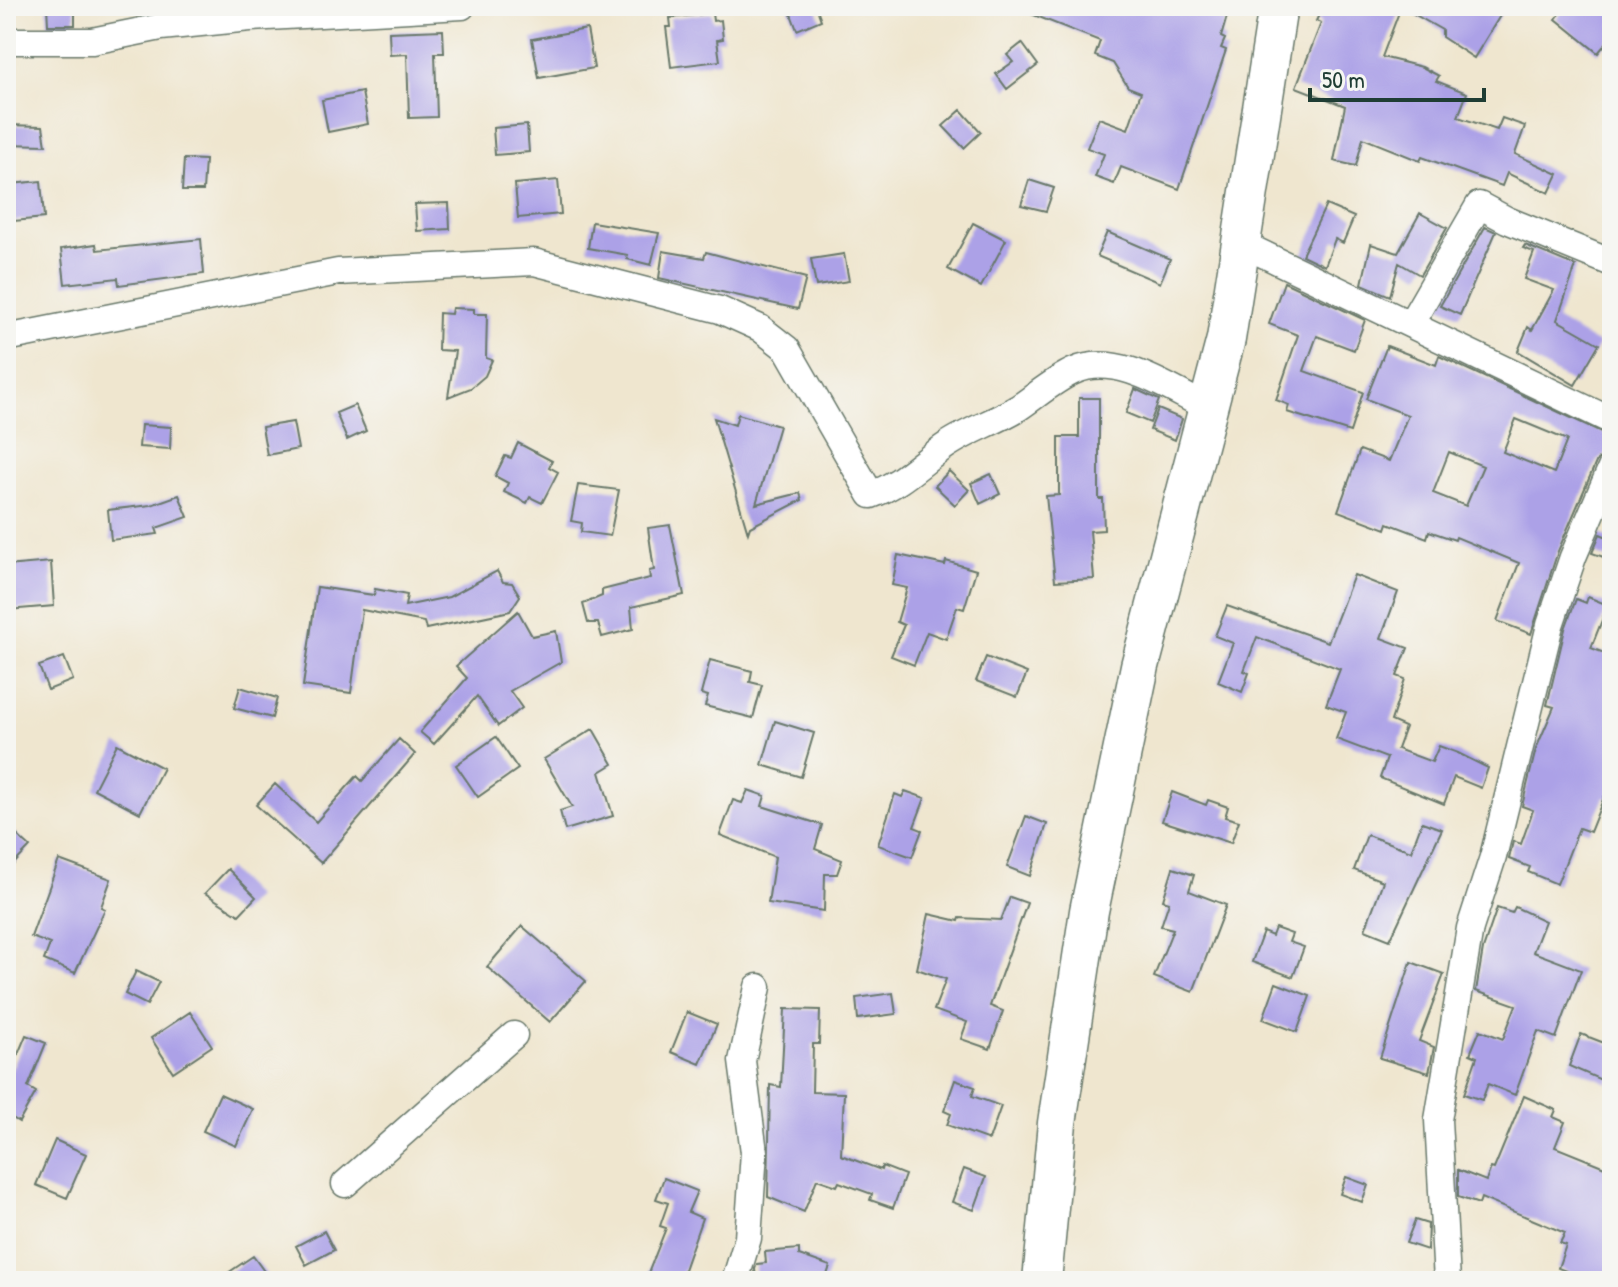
<svg xmlns="http://www.w3.org/2000/svg" width="1618" height="1287" viewBox="0 0 1618 1287" font-family="'Patrick Hand',sans-serif">
<style>
.building{fill:#aca1e7;fill-rule:evenodd}
.lines{fill:none;stroke-linecap:round;stroke-linejoin:round}
.minor-casing{stroke:#68786a;stroke-width:29}
.highway-casing{stroke:#68786a;stroke-width:41}
.minor{stroke:#fff;stroke-width:26}
.highway{stroke:#fff;stroke-width:38}
</style>
<rect width="100%" height="100%" fill="#f6f6f2"/>
<filter id="ink" filterUnits="userSpaceOnUse"><feTurbulence type="fractalNoise" baseFrequency=".0125" numOctaves="2"/><feDisplacementMap in="SourceGraphic" scale="16" xChannelSelector="R" yChannelSelector="G"/><feConvolveMatrix kernelMatrix="1 2 1 2 8 2 1 2 1" color-interpolation-filters="sRGB"/></filter>
<filter id="wash" filterUnits="userSpaceOnUse"><feTurbulence type="fractalNoise" baseFrequency=".006" numOctaves="4" result="noise"/><feDisplacementMap in="SourceGraphic" scale="32" xChannelSelector="R" yChannelSelector="G"/><feGaussianBlur stdDeviation="1.8" result="paint"/><feColorMatrix in="noise" values="0 0 0 0 0 0 0 0 0 0 0 0 0 0 0 0 0 1.4 0 .05"/><feComposite in="paint" operator="in"/></filter>
<g filter="url(#wash)">
<rect width="100%" height="100%" fill="#efe6cf"/>
<g id="blocks">
<!-- building -->
<path class="building" d="M47 6H75V25H48Z
M788 6H816L821 20 797 30Z
M1011 6H1230L1221 37 1225 39 1221 48 1226 50 1179 189 1121 167 1114 184 1095 177 1104 154 1087 148 1099 118 1128 129 1141 92 1128 87 1113 63 1095 56 1100 41Z
M1323 6H1506L1474 58 1442 37V30L1401 7 1382 57 1422 67 1439 76 1436 81 1467 93 1458 117 1497 130 1502 118 1525 126 1515 154 1558 174 1549 193 1507 173 1502 186 1422 157 1420 161 1363 138 1356 166 1334 161 1345 106 1296 87 1321 23 1316 21Z
M1566 6H1612V36L1598 53 1556 19Z
M712 13 713 21 721 20 723 39 717 40 720 61 671 67 666 27H671L670 18Z
M587 29 594 68 539 78 532 39Z
M443 30 444 53H435L437 117 409 118 407 54 390 55 389 32Z
M1022 43 1038 65 1007 89 996 74 1013 62 1007 55Z
M362 92 368 124 328 132 322 100Z
M961 110 981 132 964 148 943 126Z
M6 125 43 126 46 145 6 144Z
M527 125 529 152 495 155 493 128Z
M184 159 205 160 203 191H182Z
M558 180 561 214 518 218 515 184Z
M1029 180 1054 188 1046 211 1021 205Z
M41 181 44 218 14 221 11 184Z
M449 203 450 229 417 231 415 204Z
M1326 205 1354 217 1343 243 1335 239 1325 266 1302 255Z
M1420 213 1447 228 1420 275 1399 263 1390 296 1362 284 1371 244 1398 253Z
M592 222 659 233 651 265 627 259 628 255 588 248Z
M973 223 1006 240 981 287 948 269Z
M1485 227 1496 232 1460 315 1440 306Z
M1107 232 1170 259 1160 283 1097 256Z
M201 239 204 274 119 285 118 278 65 284 61 249 96 244 97 250Z
M1525 245 1576 266 1557 320 1599 344 1575 385 1518 351 1528 327 1532 330 1554 290 1524 279 1534 252 1523 248Z
M663 251 704 258 706 252 806 278 798 309 659 278Z
M844 254 849 281 816 286 811 259Z
M1284 282 1365 320 1354 350 1317 336 1304 371 1363 392 1350 432 1287 412 1289 405 1276 400 1298 335 1269 324Z
M452 308 474 309V314H487L486 358 492 360 485 376 471 388 448 397 455 351 438 350 439 313 451 314Z
M1387 346 1436 365 1439 356 1612 437V450L1597 460 1558 551 1531 634 1497 621 1519 563 1456 537 1455 540 1429 531 1427 538 1388 523 1386 529 1338 511 1360 450 1389 461 1408 415 1366 399ZM1516 419 1567 440 1554 473 1503 452ZM1449 452 1483 466 1466 506 1433 493Z
M1135 389 1159 400 1150 423 1126 413Z
M1079 398H1099V499H1103L1104 530 1090 531 1094 579 1055 581 1046 496 1059 495V437H1079Z
M355 405 366 431 347 440 336 413Z
M1158 409 1182 419 1175 440 1150 430Z
M738 414 779 426 756 504 800 493 802 500 750 527 748 533 714 418 735 425Z
M293 422 298 449 267 455 262 427Z
M141 425 171 427 170 449 139 447Z
M518 443 552 461 549 467 558 472 542 503 530 497 527 503 504 492 508 483 495 476 505 456 511 458Z
M949 471 969 490 955 505 935 486Z
M991 474 1000 494 980 504 971 483Z
M578 485 619 490 610 536 581 532 582 523 571 521Z
M179 495 188 517 156 528 158 534 111 540 108 510 151 505Z
M670 525 684 595 631 607 633 629 602 637 598 623H588L583 604 602 596V590L650 578 649 571 654 570 648 528Z
M1600 534 1612 539V560L1592 553Z
M898 555 945 565 946 561 976 570 964 609 957 607 946 639 927 632 914 665 891 656 904 625 897 622 907 588 892 585Z
M51 562 54 606 8 610 6 566Z
M497 571 503 582 512 583 520 596 510 611 426 629 424 622 362 610 351 693 303 686 317 587 374 595 375 589 407 595 405 606 449 597Z
M1354 575 1398 592 1381 638 1408 648 1397 676 1405 679 1391 721 1405 727 1397 749 1432 762 1439 746 1458 753 1488 768 1481 788 1454 777 1444 804 1380 778 1387 758 1336 739 1346 712 1326 705 1340 669 1257 637 1244 671 1249 673 1242 692 1218 682 1233 643 1215 636 1227 606 1328 642Z
M1588 597 1608 605 1591 648 1612 656V800L1604 797 1590 832 1579 828 1557 884 1528 872 1530 867 1509 859 1513 841 1521 844 1533 810 1522 806 1536 749 1554 707 1547 705 1565 629 1576 599 1586 603Z
M518 611 532 636 556 631 561 662 510 691 522 708 498 726 477 696 434 744 420 732 467 678 456 666Z
M64 657 73 680 48 690 39 666Z
M986 657 1027 673 1017 697 976 681Z
M710 660 752 671 750 682 762 685 753 718 705 706 708 696 701 694Z
M240 687 277 698 272 718 234 708Z
M775 721 814 733 801 777 762 765Z
M593 729 613 764 600 772 613 816 565 830 560 811 572 807 544 759Z
M496 737 518 769 478 797 456 765Z
M399 739 415 754 321 863 256 805 275 784 316 822 357 776 362 781Z
M117 744 163 768 140 813 94 789Z
M748 790 765 796 762 806 822 825 815 849 842 860 837 874H825L824 911 768 903 775 857 720 835 733 800 742 803Z
M905 791 925 798 914 827 922 830 912 857 878 845 895 794 902 797Z
M1172 792 1206 805 1208 800 1228 807 1225 817 1239 821 1231 843 1162 821Z
M1026 816 1047 824 1030 876 1007 867Z
M1422 822 1442 829 1390 940 1365 930 1383 881 1354 870 1367 835 1411 851Z
M6 825 30 847 6 872Z
M59 860 111 879 101 907 105 909 75 973 44 960 50 944 31 937Z
M1173 868 1194 875 1189 891 1226 905 1193 992 1154 977 1173 929 1161 926 1169 902 1163 900Z
M228 869 256 897 239 915 205 893Z
M1010 897 1027 903 990 1006 1003 1011 990 1049 961 1039 967 1022 934 1010 946 979 917 969 929 914 959 921 960 918 1001 920Z
M1515 907 1545 921 1533 952 1581 970 1556 1038 1538 1031 1515 1095 1488 1084 1482 1100 1464 1094 1477 1057 1470 1054 1480 1030 1503 1039 1516 1005 1476 991 1483 949 1497 908 1512 913Z
M522 926 586 981 550 1022 487 967Z
M1275 928 1292 934 1289 942 1304 947 1293 977 1252 962 1263 932 1272 936Z
M1411 962 1444 974 1419 1041 1434 1047 1429 1073 1380 1058Z
M136 971 159 982 147 1005 125 994Z
M1276 983 1310 996 1297 1032 1263 1019Z
M893 993 896 1014 858 1019 856 998Z
M785 1009 820 1010 819 1044H813L812 1092 844 1093 841 1155 881 1170 882 1166 905 1175 893 1208 870 1200 872 1194 839 1182 837 1186 817 1179 804 1212 768 1197 770 1085 781 1087Z
M190 1012 212 1046 173 1072 151 1038Z
M687 1012 717 1024 700 1064 671 1052Z
M1581 1034 1612 1046V1072L1608 1083 1569 1066Z
M26 1035 46 1043 28 1087 36 1092 19 1122 6 1114V1083Z
M955 1080 975 1087 972 1096 1001 1106 989 1140 947 1125 951 1114 944 1111Z
M220 1094 253 1109 236 1146 203 1131Z
M1524 1096 1556 1110 1553 1117 1565 1122 1555 1147 1612 1170V1281H1592L1558 1268 1566 1245 1560 1243 1565 1233 1481 1198 1479 1204 1458 1197V1170L1486 1181 1491 1168 1494 1169Z
M55 1140 86 1154 67 1198 36 1185Z
M964 1169 986 1177 974 1210 952 1202Z
M1346 1177 1368 1185 1362 1202 1340 1194Z
M664 1178 697 1191 688 1212 702 1218 680 1281H645L666 1228 660 1226 668 1203 656 1199Z
M1415 1220 1428 1224 1427 1250 1406 1243Z
M324 1231 334 1250 306 1265 296 1246Z
M799 1249V1255L830 1266 825 1281H756L755 1269 757 1264 766 1263 765 1252Z
M253 1256 271 1281H216Z"/>
</g>
</g>
<g filter="url(#ink)">
<use href="#blocks" fill-opacity="0" stroke="#68786a" stroke-width="2"/>
<g class="lines">
<defs>
<path id="minor" d="M6 41H92L161 27 250 18 462 6
M1242 244 1612 421
M1411 323 1479 205 1507 220 1612 263
M6 338 338 272 534 262 720 310 760 328 787 349 871 495C902 484 920 463 947 445 969 430 995 422 1018 408 1036 396 1054 380 1074 371 1118 351 1171 390 1210 409
M345 1184 514 1035
M735 1281 748 1238 754 1152 742 1061 758 987
M1447 1281 1438 1120 1470 928 1493 857 1550 625 1573 557 1612 466"/>
<path id="highway" d="M1042 1281 1057 1123 1089 911 1140 666 1226 339 1278 6"/>
</defs>
<!-- minor casing -->
<use href="#minor" class="minor-casing"/>
<!-- highway casing -->
<use href="#highway" class="highway-casing"/>
<!-- minor -->
<use href="#minor" class="minor"/>
<!-- highway -->
<use href="#highway" class="highway"/>
</g>
</g>
<!-- margin -->
<rect width="1618" height="1287" fill="none" stroke="#f6f6f2" stroke-width="32"/>
<!-- scale -->
<path d="M1310 88v12h174v-12" fill="none" stroke="#1f3d34" stroke-width="4"/>
<text x="1322" y="88" font-size="24" fill="#1f3d34" stroke="#f6f6f2" stroke-width="6" paint-order="stroke">50 m</text>
</svg>
